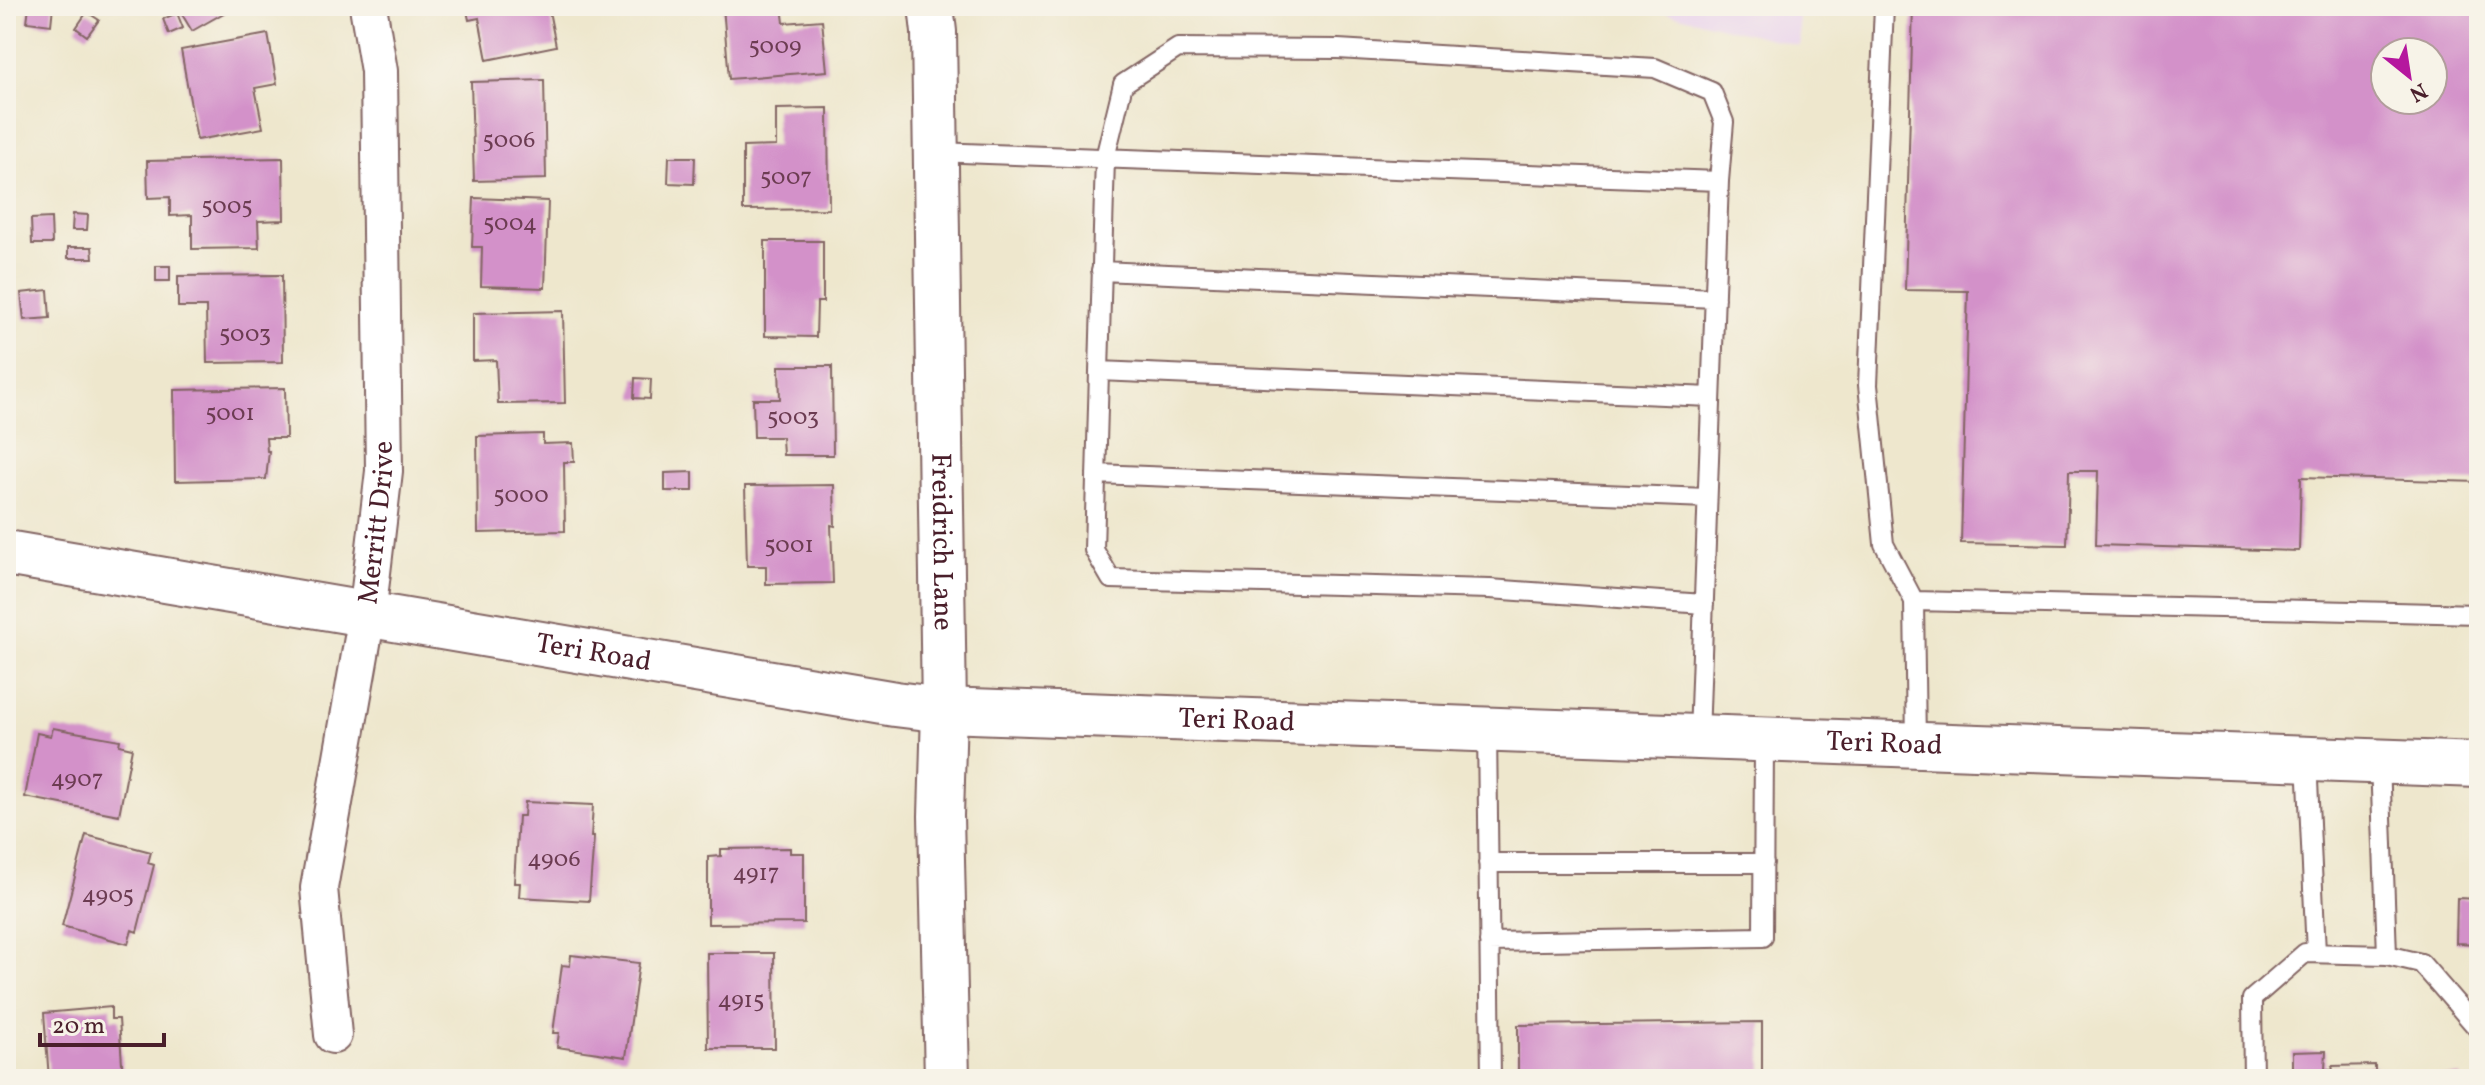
<svg xmlns="http://www.w3.org/2000/svg" width="2485" height="1085" viewBox="0 0 2485 1085" font-family="Vollkorn,serif">
<style>
.built{fill:#e9d2ed}
.building{fill:#d391c9;fill-rule:evenodd}
.lines{fill:none;stroke-linecap:round;stroke-linejoin:round}
.lane-casing{stroke:#836564;stroke-width:22}
.street-casing{stroke:#836564;stroke-width:40}
.secondary-casing{stroke:#836564;stroke-width:48}
.lane{stroke:#fff;stroke-width:18}
.street{stroke:#fff;stroke-width:36}
.secondary{stroke:#fff;stroke-width:44}
.labels{text-anchor:middle;dominant-baseline:central;stroke-width:8;stroke-linejoin:round;paint-order:stroke}
.number-label{font-size:24px;fill:#6c3c52}
.street-label{font-size:28px;fill:#4a1f2b;stroke:#f7f3e8}
</style>
<rect width="100%" height="100%" fill="#f7f3e8"/>
<filter id="ink" filterUnits="userSpaceOnUse"><feTurbulence type="fractalNoise" baseFrequency=".0125" numOctaves="2"/><feDisplacementMap in="SourceGraphic" scale="16" xChannelSelector="R" yChannelSelector="G"/><feConvolveMatrix kernelMatrix="1 2 1 2 8 2 1 2 1" color-interpolation-filters="sRGB"/></filter>
<filter id="wash" filterUnits="userSpaceOnUse"><feTurbulence type="fractalNoise" baseFrequency=".006" numOctaves="4" result="noise"/><feDisplacementMap in="SourceGraphic" scale="32" xChannelSelector="R" yChannelSelector="G"/><feGaussianBlur stdDeviation="1.8" result="paint"/><feColorMatrix in="noise" values="0 0 0 0 0 0 0 0 0 0 0 0 0 0 0 0 0 1.4 0 .05"/><feComposite in="paint" operator="in"/></filter>
<g filter="url(#wash)">
<rect width="100%" height="100%" fill="#eee7cd"/>
<!-- built -->
<path class="built" d="M1638 6H1798L1800 46Z"/>
<g id="blocks">
<!-- building -->
<path class="building" d="M29 6H53L51 25 27 22Z
M177 6H236L192 31Z
M466 6H548L556 46 487 60 479 18 469 20Z
M723 6H782L784 23 822 20 827 71 729 79Z
M1913 6H2479V482L2301 477 2299 551 2096 545 2098 471H2069L2067 545 1961 543 1968 291 1905 290ZM2385 52H2433V100H2385Z
M87 12 99 20 87 36 76 28Z
M177 13 183 28 169 34 163 19Z
M268 34 277 84 255 88 263 128 197 140 181 50Z
M544 80 546 179 474 181 471 82Z
M828 108 829 209 743 210V147L776 146V109Z
M669 157H695L694 184 668 183Z
M283 158 284 220 258 221 259 248 192 249V215L170 216V197L148 198 147 161Z
M474 198 548 201 545 288 481 286 482 247H472Z
M73 214 88 215 87 230H72Z
M51 218 52 244H32L31 219Z
M765 241H823V302H817L816 337 765 336Z
M68 247H92L93 258H68Z
M156 266H170V281H156Z
M282 275 283 362 207 363 206 307H178V276Z
M48 290 50 318 24 320 21 293Z
M563 311 565 403 498 404 496 360 473 361V313Z
M779 366H832L833 455H783L782 437H754L753 399H780Z
M635 378 651 379 650 399 634 398Z
M285 388 286 438H266L267 451H269L266 479 175 481 174 390Z
M543 434V444L573 443 574 462H564L565 531 478 533 477 436Z
M693 472V491H665V473Z
M834 485 835 526 831 525 833 583 766 584V566H747L745 486Z
M53 728 120 740 119 745 132 748 119 815 25 797 37 733 51 736Z
M525 802 593 805 591 837H594L589 901 519 897 520 883H514L518 816H524Z
M86 835 151 852 148 863 154 865 137 932 132 930 128 944 62 926Z
M790 848V853H804V923L708 924V857L721 856V849Z
M2457 898 2479 899V944L2456 943Z
M707 953H774L775 1048H708Z
M571 955 639 963 626 1057 557 1047 559 1033H553L562 965 570 966Z
M111 1007V1019H119L123 1079H49L44 1013Z
M1762 1022V1078L1518 1079V1025Z
M2326 1051 2325 1070H2333L2332 1066 2375 1065V1079H2280L2279 1073H2292V1052Z
M2407 1076H2460V1079H2407Z"/>
</g>
</g>
<g filter="url(#ink)">
<use href="#blocks" fill-opacity="0" stroke="#836564" stroke-width="2"/>
<g class="lines">
<defs>
<path id="lane" d="M1884 6 1868 385 1884 544 1914 601
M936 152 1719 181 1699 737
M1101 271 1715 298
M1099 371 1711 397
M1096 474 1707 498
M1704 604 1490 589 1111 579 1094 550 1105 158 1123 84 1178 48 1338 49 1655 68 1712 92 1724 122 1719 181
M1487 729 1491 1079
M1916 745 1914 601 2479 614
M2307 759 2316 953
M2380 762 2387 955
M1488 863H1764
M1489 942 1763 937 1764 739
M2253 1079 2252 999 2305 953 2387 955 2421 963 2479 1030"/>
<g id="street">
<path id="s1" d="M333 1035 319 888 367 615 384 471 379 71 368 6"/>
</g>
<g id="secondary">
<path id="s2" d="M931 6 934 32 944 710 941 816 947 1079"/>
<path id="s3" d="M6 553 895 704 944 710 2479 765"/>
</g>
</defs>
<!-- lane casing -->
<use href="#lane" class="lane-casing"/>
<!-- street casing -->
<use href="#street" class="street-casing"/>
<!-- secondary casing -->
<use href="#secondary" class="secondary-casing"/>
<!-- lane -->
<use href="#lane" class="lane"/>
<!-- street -->
<use href="#street" class="street"/>
<!-- secondary -->
<use href="#secondary" class="secondary"/>
</g>
</g>
<g class="labels">
<!-- number labels -->
<g class="number-label">
<text x="775" y="47">5009</text>
<text x="509" y="141">5006</text>
<text x="786" y="178">5007</text>
<text x="227" y="207">5005</text>
<text x="510" y="224">5004</text>
<text x="245" y="335">5003</text>
<text x="230" y="414">5001</text>
<text x="793" y="418">5003</text>
<text x="521" y="496">5000</text>
<text x="789" y="546">5001</text>
<text x="77" y="780">4907</text>
<text x="554" y="860">4906</text>
<text x="756" y="874">4917</text>
<text x="108" y="896">4905</text>
<text x="741" y="1001">4915</text>
</g>
<!-- street labels -->
<g class="street-label">
<text stroke="none"><textPath href="#s1" startOffset="518">Merritt Drive</textPath></text>
<text stroke="none"><textPath href="#s2" startOffset="536">Freidrich Lane</textPath></text>
<text stroke="none"><textPath href="#s3" startOffset="596">Teri Road</textPath></text>
<text stroke="none"><textPath href="#s3" startOffset="1244">Teri Road</textPath></text>
<text stroke="none"><textPath href="#s3" startOffset="1892">Teri Road</textPath></text>
</g>
</g>
<!-- margin -->
<rect width="2485" height="1085" fill="none" stroke="#f7f3e8" stroke-width="32"/>
<!-- north arrow -->
<g transform="translate(2409 76) rotate(150)"><circle r="38" fill="#f7f3e8" stroke="#b29e9c" stroke-width="2"/>
<path d="M0-6L14 30L0 20L-14 30Z" fill="#b5179e"/>
<text y="-12" font-size="22" font-weight="bold" text-anchor="middle" fill="#4a1f2b">N</text>
</g>
<!-- scale -->
<path d="M40 1033v12h124v-12" fill="none" stroke="#4a1f2b" stroke-width="4"/>
<text x="52" y="1033" font-size="24" fill="#4a1f2b" stroke="#f7f3e8" stroke-width="6" paint-order="stroke">20 m</text>
</svg>
